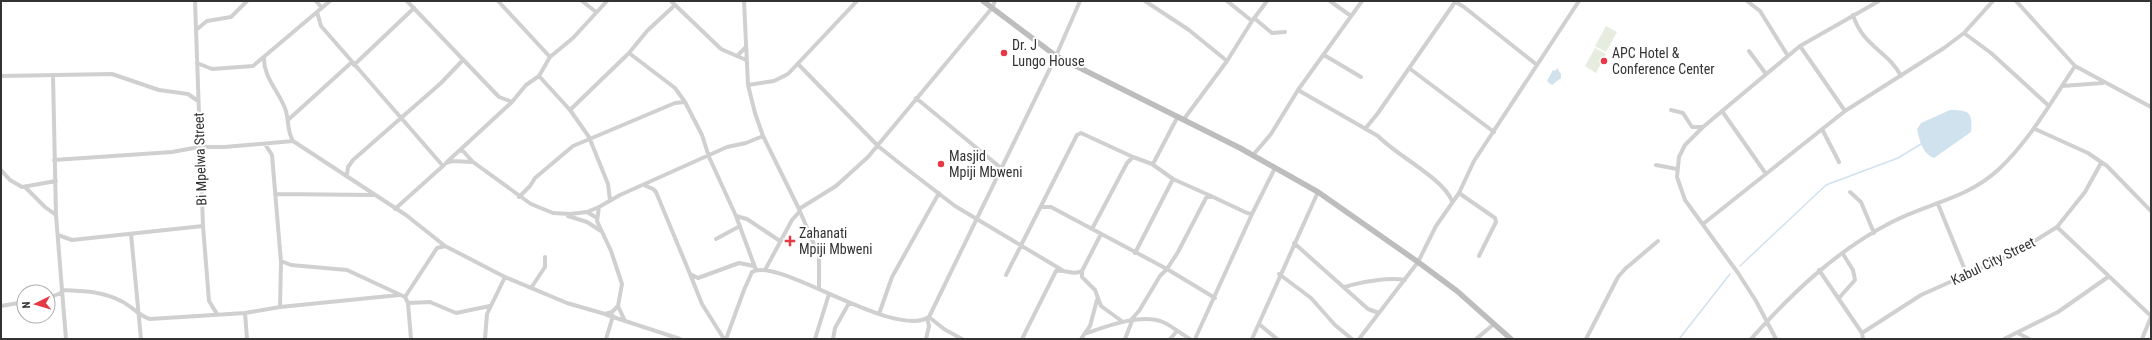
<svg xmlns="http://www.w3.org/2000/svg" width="2152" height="340" viewBox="0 0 2152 340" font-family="'Roboto Condensed',sans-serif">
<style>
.green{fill:#e6ecdf}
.water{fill:#cfe2ee}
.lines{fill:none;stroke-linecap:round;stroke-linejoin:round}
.stream{stroke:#cfe2ee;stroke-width:1.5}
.street{stroke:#d0d0d0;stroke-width:4}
.secondary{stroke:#bdbdbd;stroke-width:5.5}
.poi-dot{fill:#e63946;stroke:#fff;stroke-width:1.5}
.labels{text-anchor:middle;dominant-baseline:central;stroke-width:4;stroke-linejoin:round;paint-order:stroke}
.poi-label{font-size:14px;fill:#333;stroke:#fff;text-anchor:start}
.street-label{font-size:14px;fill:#333;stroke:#fff}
</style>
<rect width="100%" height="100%" fill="#fff"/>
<!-- green -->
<path class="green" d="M1606 26 1617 32 1606 52 1595 46Z
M1595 48 1606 54 1596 73 1585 66Z"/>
<!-- water -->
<path class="water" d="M1557 68 1561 74V78L1552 85 1547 81 1553 70 1555 71Z
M1950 110C1969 110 1973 112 1971 132L1934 158C1922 153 1920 141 1917 129L1921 123Z"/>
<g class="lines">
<!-- stream -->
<path class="stream" d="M1740 266 1826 185 1898 158 1921 144
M1679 339 1730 274"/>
<!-- street -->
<path class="street" d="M195 1 203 226 209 301 217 314
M316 1 322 8
M407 1 499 97 512 102 526 85 539 76 550 57 573 38 607 1
M498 1 550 57
M582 1 596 12
M671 1 721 49 746 60
M744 1 748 85 755 113 763 136 799 209 819 256V289
M1145 1 1189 30 1227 61
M1227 1 1252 21
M1330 1 1351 16
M1454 1 1464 7 1537 65
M1747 1 1760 11 1788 56
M2016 1 2075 66 2151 107
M317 12 321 26 443 166
M1853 15C1863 47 1888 51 1901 76
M1254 18 1272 33 1285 32
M196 30 207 21 231 17 247 1
M1964 33 1991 53 2049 106
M1800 46 1845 111
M1749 51 1766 74
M629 53 675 88 685 102 702 135 709 157 736 216 756 270
M1324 55 1361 77
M737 56 746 47
M264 57C263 78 280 92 286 111 289 122 287 131 293 141
M197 63 212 69 253 66 330 1
M354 65 414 8
M799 65 878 146 903 166 955 206 1062 270
M1409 68 1494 132
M1 76 112 74 159 90 188 94 198 101
M539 76 570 110 589 137 608 184 610 200
M748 85 774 81 788 74 857 1
M2062 86 2103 83
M1298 90 1378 136C1397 156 1443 178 1452 201
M916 98 1001 168
M570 110 629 53 647 31 675 5
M1671 110 1683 113 1692 127H1702
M1722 111 1766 174
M1184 119 1227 61 1252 21 1267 1
M288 120 352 62
M1365 129 1378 113 1455 2
M1822 129 1839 162
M2035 129 2088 153 2107 166 2151 211
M459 151H463L473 162
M1253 155 1271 134 1298 90 1362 1
M54 160 172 152 199 147H224L293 141 406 215 445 246 505 277 567 303 605 314 612 312 618 306 622 284 611 251 597 221 599 207
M448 161 512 102
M446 163 452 161 473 162 531 204 553 213 570 214 587 212 599 207 620 195 727 147 746 143 763 136
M1152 164 1173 179 1211 196
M1656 165 1677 169
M1 170 10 180 22 187 56 181
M347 174 348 167 353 160 441 83 463 60
M644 185 653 189 656 192 690 274 698 278 739 263 754 266
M25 187 45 207 56 215
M1850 192 1861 202 1874 233
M1459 193 1495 218 1496 222 1479 256
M275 194 374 195
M519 197 530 186 535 178 573 146 675 103 685 102
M1938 204 1967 275
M1041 207H1051L1167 269 1215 298
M395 209 444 165
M799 209 836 186 868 157 992 8 995 1
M587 212 597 218
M568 216 587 222 601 231
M736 216 747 219 780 241
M1703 224 1845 111 1944 48 1964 33 1993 1
M2057 227 2151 316
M1092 229 1127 163 1133 157 1152 164 1154 162 1178 116
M131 234 141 339
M1101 234 1082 271V277L1095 290 1101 306 1123 322
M58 235 72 240 203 226
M716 239 740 226
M1294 243 1368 309 1379 313
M1135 253 1173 179
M281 261 291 265 347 270 405 297
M765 270 792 220 800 211
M1819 270 1862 333 1863 339
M690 274 702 304 724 339
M1279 274 1311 298 1335 325 1352 339
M1006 275 1077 135 1081 133 1133 157
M1345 287C1359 282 1391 277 1405 280
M531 288 545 267V257
M48 298 61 293 62 290 56 215 53 76
M1839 298 1855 280 1853 270 1843 254
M408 303 430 302 456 313 490 306
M1 306 24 302
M618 306 624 319
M280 307 399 295
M245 313 247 339
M879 314 892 277 939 193
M607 315 680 339
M929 317 944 329 962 339
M1130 321 1139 311 1160 276 1167 269 1178 252 1206 198 1211 196 1247 213 1252 214 1275 168
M1259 324 1277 339
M1087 333C1107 326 1142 313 1163 322 1172 326 1181 334 1190 339
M1862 333 1921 295 2017 252 2057 227 2085 192 2101 163
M2018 333 2029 339
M66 339 62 290C83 291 102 291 121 301 132 306 139 316 150 319L245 313 280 307 281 262 272 155 265 144
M411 339 408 303 405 297 437 248 445 246
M485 339 487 314 505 277
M606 339 613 316
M726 339 744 290 752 272C778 256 893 340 929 317L1056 56 1080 1
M815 339 829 294
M833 339 835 328 849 303
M926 339 929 326 927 318
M1022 339 1056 271C1066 269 1072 276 1082 271
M1081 339 1090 326 1097 300
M1125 339 1132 321
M1170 339 1177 331
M1195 339 1252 214
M1252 339 1318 192
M1359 339 1418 262 1436 226 1459 193 1474 161 1579 1
M1476 339 1494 324
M1586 339 1618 277 1625 269 1658 241
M1751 339C1791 294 1836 251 1890 223 1927 203 1965 200 1998 170 2030 140 2051 102 2075 66
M1776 339 1756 301 1738 273 1685 200 1677 177 1679 157 1685 145 1703 127 1800 46 1879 1
M2004 339 2058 312 2108 277
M2142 339 2151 317"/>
<!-- secondary -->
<path class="secondary" d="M983 1 1056 56 1240 148 1318 192 1418 262 1457 291 1511 339"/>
</g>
<!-- markers -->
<g class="poi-dot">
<circle cx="1004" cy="53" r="4"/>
<circle cx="1604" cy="61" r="4"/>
<circle cx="941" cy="164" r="4"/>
<path d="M788 235h4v4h4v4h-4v4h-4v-4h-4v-4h4z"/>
</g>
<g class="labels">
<!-- poi labels -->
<g class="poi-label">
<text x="1012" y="45">Dr. J<tspan x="1012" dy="16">Lungo House</tspan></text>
<text x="1612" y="53">APC Hotel &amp;<tspan x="1612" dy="16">Conference Center</tspan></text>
<text x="949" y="156">Masjid<tspan x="949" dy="16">Mpiji Mbweni</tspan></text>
<text x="799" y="233">Zahanati<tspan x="799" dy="16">Mpiji Mbweni</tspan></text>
</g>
<!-- street labels -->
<g class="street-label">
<text transform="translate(200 159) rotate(-92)">Bi Mpelwa Street</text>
<text transform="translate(1993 261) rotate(-26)">Kabul City Street</text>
</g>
</g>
<!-- border -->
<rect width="2152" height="340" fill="none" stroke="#333333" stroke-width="4"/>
<!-- north arrow -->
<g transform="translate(36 304) rotate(265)"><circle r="19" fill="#ffffff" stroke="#adadad"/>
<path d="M0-3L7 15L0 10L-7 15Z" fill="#e63946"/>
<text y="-6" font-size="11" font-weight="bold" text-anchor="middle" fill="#333333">N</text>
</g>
</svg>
